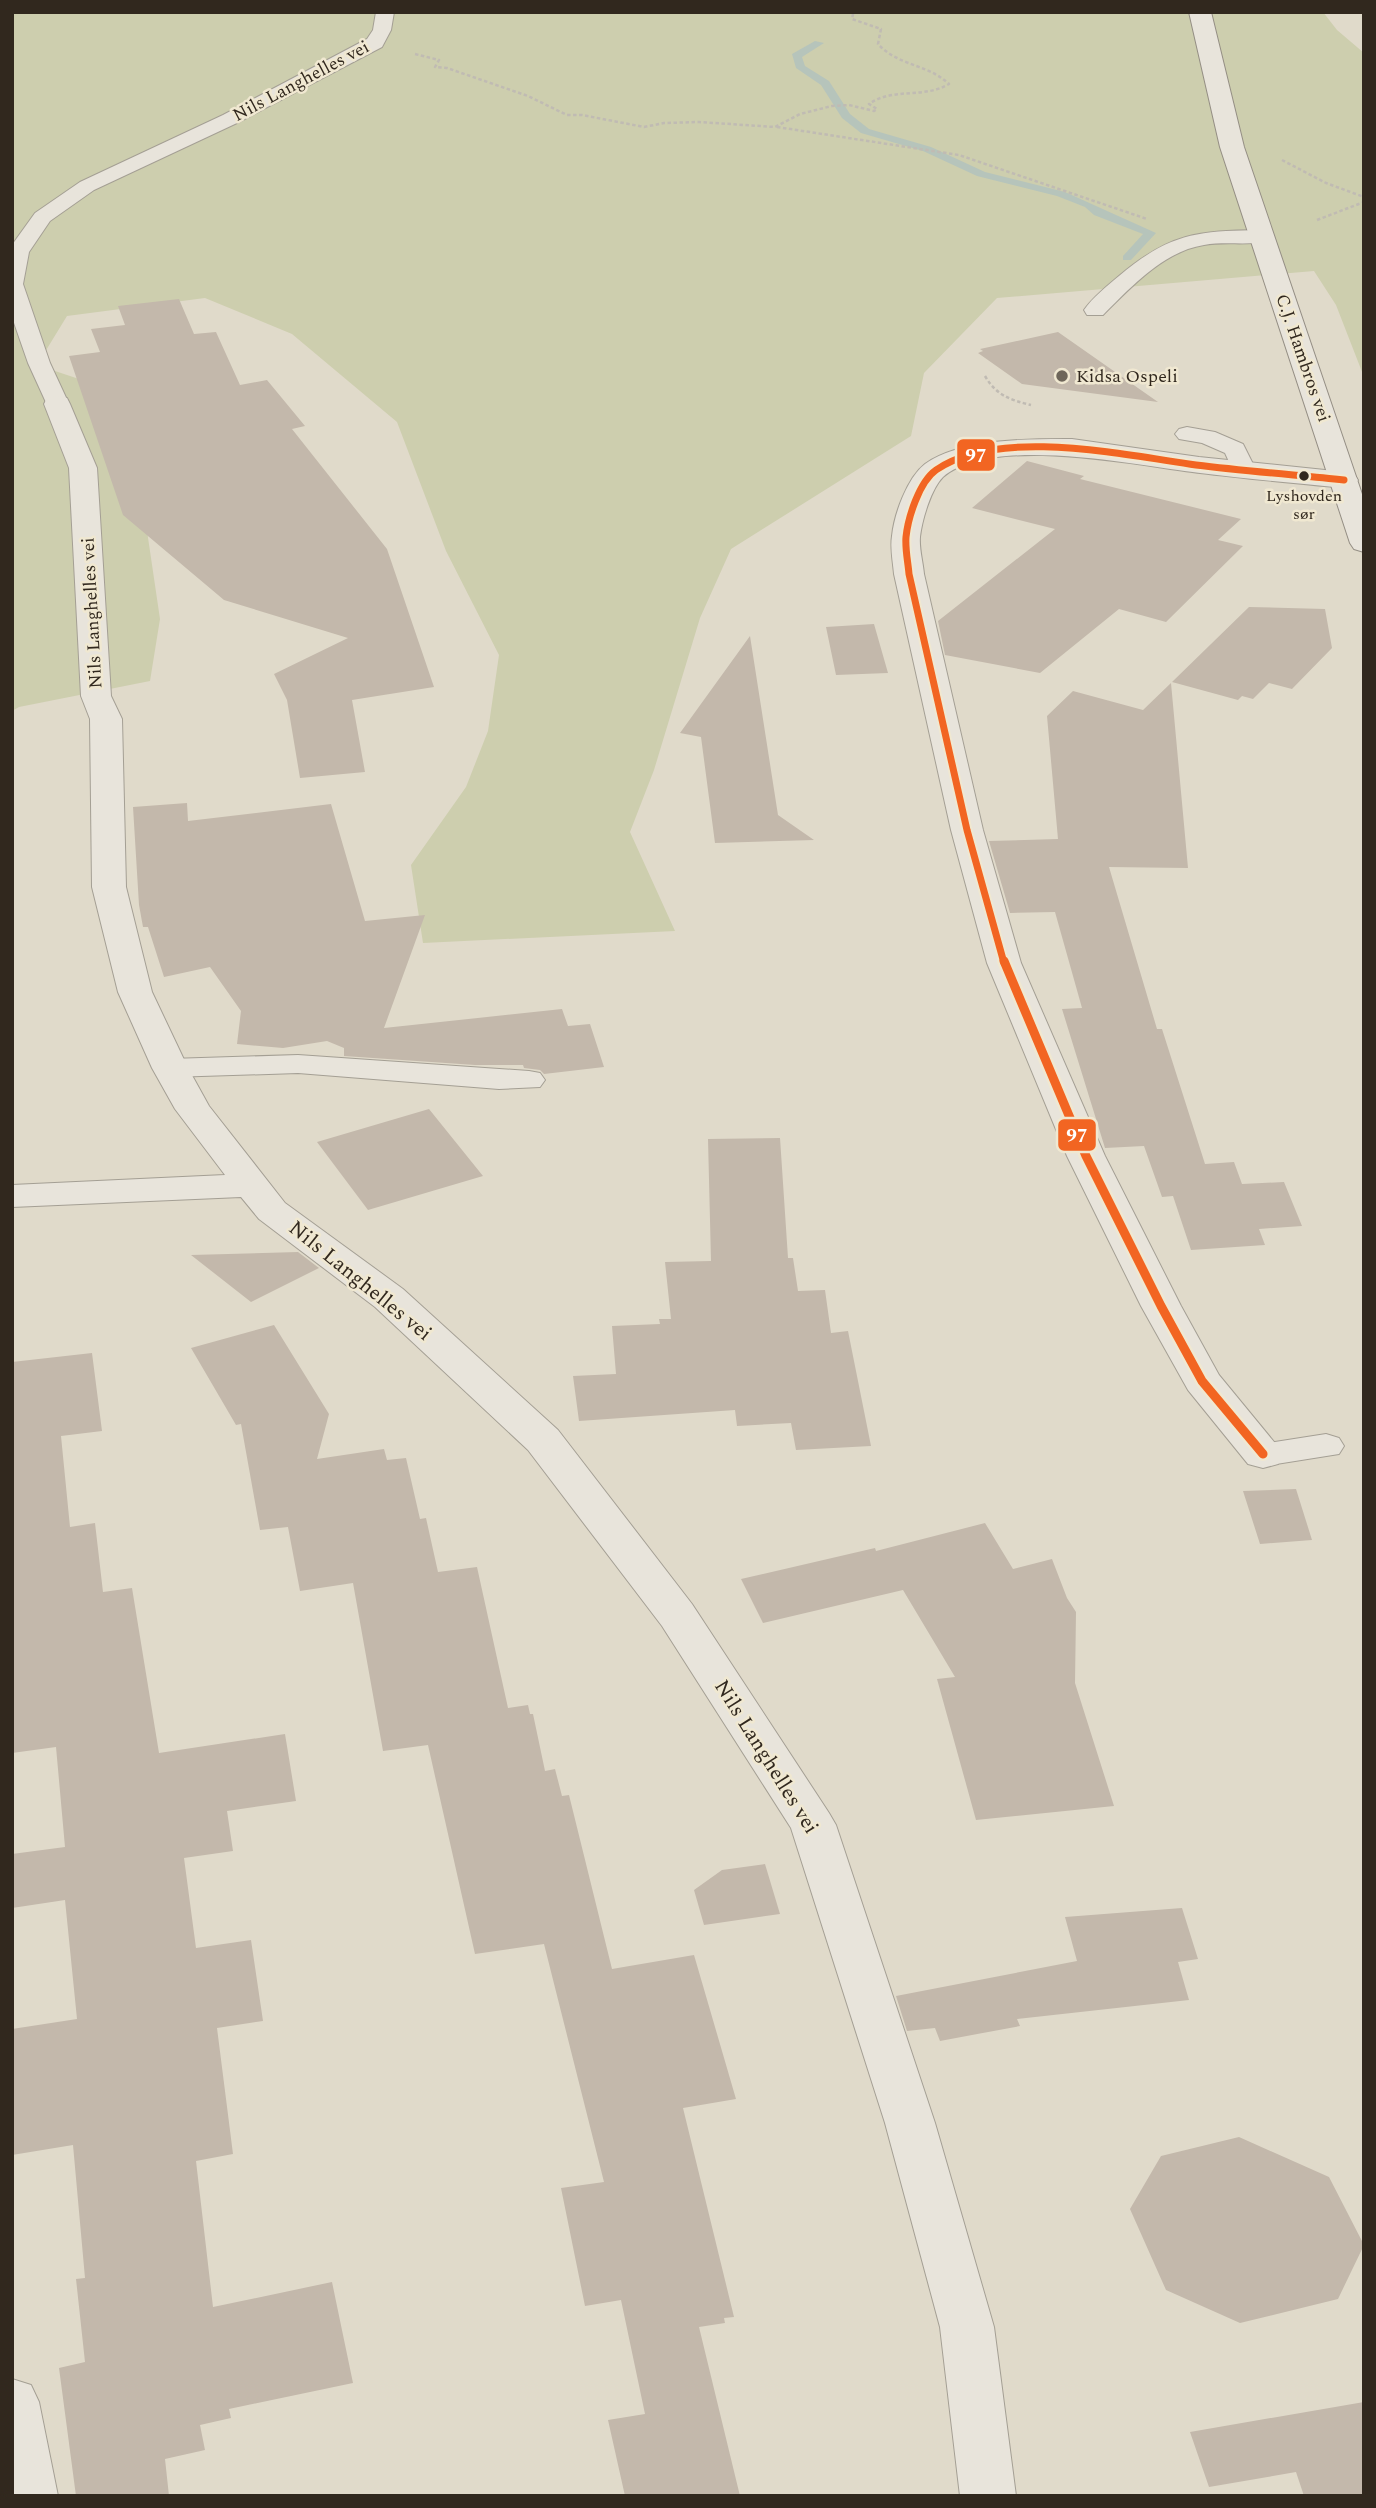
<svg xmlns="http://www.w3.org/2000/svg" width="1376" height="2508" viewBox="0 0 1376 2508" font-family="Spectral,serif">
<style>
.green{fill:#cdceae}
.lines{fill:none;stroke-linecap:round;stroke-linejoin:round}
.stream{fill:#b6c4bb;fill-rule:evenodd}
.building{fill:#c3b8ab}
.service-casing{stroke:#a49f94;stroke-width:2}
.minor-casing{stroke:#a49f94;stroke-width:2}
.secondary-casing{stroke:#948e84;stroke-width:2}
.path{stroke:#c0bbb3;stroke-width:2.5;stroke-dasharray:3.5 2.5;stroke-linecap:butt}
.service{fill:#e8e4db;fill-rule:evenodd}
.minor{fill:#e8e4db;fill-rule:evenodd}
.secondary{fill:#e8e4db;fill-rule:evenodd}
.bus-1-far1-casing{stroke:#f0e8d1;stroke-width:11}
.bus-1-casing{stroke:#f0e8d1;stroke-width:14}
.bus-1-far1{stroke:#f26522;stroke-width:7}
.bus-1{stroke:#f26522;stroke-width:9}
.poi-dot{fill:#6e665a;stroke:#f0e8d1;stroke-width:2.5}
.bus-dot{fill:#31281e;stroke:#f0e8d1;stroke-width:2.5}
.labels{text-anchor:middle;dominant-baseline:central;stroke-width:5;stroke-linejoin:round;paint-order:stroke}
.far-bus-label{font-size:16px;fill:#31281e;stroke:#f0e8d1}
.far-street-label{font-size:18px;fill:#31281e;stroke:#f0e8d1}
.far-poi-label{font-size:18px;fill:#31281e;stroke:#f0e8d1;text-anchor:start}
.street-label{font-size:21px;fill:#31281e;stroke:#f0e8d1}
.line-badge{stroke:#f0e8d1;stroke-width:2.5}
.badge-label{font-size:19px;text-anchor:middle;font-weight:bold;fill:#fff}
</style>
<rect width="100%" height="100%" fill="#e0daca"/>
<!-- green -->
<path class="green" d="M12 12H1323L1337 30 1364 53V377L1336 305 1314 271 997 298 924 373 911 436 731 549 700 618 654 770 630 832 675 931 423 943 411 865 466 787 488 731 499 655 446 551 397 422 292 334 205 298 67 316 37 365 127 395 160 619 150 681 19 707 12 711Z"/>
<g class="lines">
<!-- stream -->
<path class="stream" d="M815 41 824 43 802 57 805 66 829 81 850 114 869 129 931 147 985 172 1065 192 1156 233 1131 260H1123V256L1143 234 1094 215 1085 207 1057 196 977 176 923 151 861 133 842 118 821 85 796 68 792 54Z"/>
</g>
<!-- building -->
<path class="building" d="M179 299 194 334 216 332 240 385 267 380 305 426 292 429 387 549 434 687 352 700 365 772 300 778 287 700 274 674 348 638 224 600 123 515 69 356 100 352 91 329 125 325 118 306Z
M1058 332 1158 402 1022 384 978 353 983 351 980 349Z
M1027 461 1084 476 1080 479 1241 519 1218 540 1243 546 1166 622 1119 609 1040 673 945 655 938 621 1055 529 972 508Z
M1249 607 1325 609 1332 648 1292 689 1269 683 1253 699 1242 696 1238 700 1172 682Z
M874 624 888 673 836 675 826 627Z
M750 636 778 815 814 840 715 843 701 737 680 733Z
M1171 683 1188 868 1109 867 1157 1029H1162L1205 1164 1234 1162 1242 1184 1284 1182 1302 1226 1259 1229 1265 1245 1191 1250 1173 1196 1162 1197 1144 1146 1105 1148 1062 1009 1082 1008 1055 912 1010 913 989 841 1058 839 1047 716 1073 691 1143 710Z
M187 803 188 821 331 804 365 921 425 915 384 1028 562 1009 568 1026 590 1024 604 1067 544 1074 540 1070 524 1068 523 1065H475L344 1056V1048L327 1041 283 1048 237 1044 241 1011 210 967 164 977 148 927H143L139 905 133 807Z
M429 1109 483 1176 368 1210 317 1142Z
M780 1138 788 1258H793L798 1291 825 1290 831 1333 848 1331 871 1446 796 1450 791 1423 737 1426 735 1410 579 1421 573 1376 616 1374 612 1326 660 1324 659 1319H671L665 1262 711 1261 708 1139Z
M298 1252 319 1268 251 1302 191 1255Z
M274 1325 329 1414 317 1459 384 1449 387 1460 406 1458 420 1519 426 1518 438 1572 477 1567 508 1708 528 1705 530 1714H533L545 1771 555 1769 562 1796 569 1795 612 1969 694 1955 736 2099 683 2108 734 2317 724 2318 725 2323 699 2327 740 2496H625L608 2420 645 2414 621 2300 585 2306 561 2188 604 2182 544 1944 475 1954 428 1745 383 1751 353 1583 300 1591 288 1527 260 1530 241 1424 236 1425 191 1348Z
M92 1353 102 1431 61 1436 70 1527 95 1523 103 1592 132 1588 159 1753 285 1734 296 1801 227 1811 233 1851 184 1858 196 1948 251 1940 263 2021 217 2028 233 2154 196 2161 213 2307 332 2282 353 2383 229 2409 231 2418 200 2425 205 2450 165 2459 169 2496H76L59 2368 85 2362 76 2279 85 2278 73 2145 12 2155V2029L77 2019 65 1900 12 1908V1854L65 1847 56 1747 12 1753V1362Z
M1296 1489 1312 1540 1260 1544 1243 1491Z
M985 1523 1013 1569 1052 1559 1067 1598 1076 1612 1075 1683 1114 1806 976 1820 937 1679 955 1677 903 1590 763 1623 741 1579 875 1548 876 1551Z
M765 1864 780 1914 704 1925 694 1890 722 1870Z
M1182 1908 1198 1959 1178 1962 1189 2000 1017 2019 1020 2026 940 2041 935 2028 907 2031 896 1996 1077 1961 1065 1917Z
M1239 2137 1329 2177 1364 2245 1338 2299 1240 2323 1166 2290 1130 2209 1161 2156Z
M1364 2402V2496H1304L1296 2472 1209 2487 1190 2432Z"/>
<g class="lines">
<defs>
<path id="service" d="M376 12H394L391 30 382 47 237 123 94 190 50 221 29 252 23 284 50 363 69 404 65 409H49L28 363 12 317V245L35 213 80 182 223 115 367 39 373 30Z
M1261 230 1269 231 1272 236 1269 241C1248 246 1225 241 1204 245 1164 251 1130 288 1103 315H1087L1084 310C1093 297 1107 286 1119 276 1170 233 1197 231 1261 230Z
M1187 427 1215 432 1243 444 1256 470 1253 475 1244 477 1235 475 1225 453 1202 443 1179 439 1175 434 1179 429Z
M298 1055 529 1071 540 1073 545 1080 540 1087 499 1089 298 1073 170 1077 159 1075 154 1068 159 1061 170 1059Z
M1326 1434 1339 1438 1344 1446 1339 1454 1263 1466 1250 1462 1245 1454 1250 1446Z"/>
<path id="minor" d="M57 396 67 398 70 404 97 468 111 696 122 719 126 887 152 992 188 1068 209 1106 285 1203 403 1289 558 1430 692 1604 829 1813 836 1825 935 2123 994 2327 1016 2496H960L940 2327 885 2123 791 1828 662 1626 528 1450 375 1307 259 1219 241 1197 12 1207V1185L225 1175 175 1109 152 1068 118 992 92 887 90 719 81 696 69 468 44 404 47 398Z
M1072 439 1199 457 1344 472 1354 474 1358 480 1354 486 1344 488C1296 483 1248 479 1200 473 1140 466 993 434 943 477 931 489 922 520 920 537 919 549 923 562 924 574L983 830 1021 963 1105 1156 1181 1306 1219 1375 1284 1454 1278 1464 1263 1468 1248 1464 1188 1390 1141 1306 1067 1156 987 963 951 830 894 574C893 562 890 548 892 536 894 515 907 478 925 464 962 438 1029 439 1072 439Z
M12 2379 31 2385 39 2402 58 2496H12Z"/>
<path id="secondary" d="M1189 12H1211L1244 147 1364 500V552L1354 549 1350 543 1220 147Z"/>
</defs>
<!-- service casing -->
<use href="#service" class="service-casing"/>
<!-- minor casing -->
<use href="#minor" class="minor-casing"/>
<!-- secondary casing -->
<use href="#secondary" class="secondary-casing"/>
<!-- path -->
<path class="path" d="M415 54 439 60 435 67 447 68 528 96 567 115H582L644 127 664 123 699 122 775 127 800 114 832 106 849 105 874 111 877 109 869 104C893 87 924 99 949 84 928 64 898 66 878 44L881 29 852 19 853 14 850 12
M777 127 959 155 1147 219
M1282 160 1326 183 1364 197
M1317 220 1364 202
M985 376C996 395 1010 400 1031 405"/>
<!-- service -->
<use href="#service" class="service"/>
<!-- minor -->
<use href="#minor" class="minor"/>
<!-- secondary -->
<use href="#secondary" class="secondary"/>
<defs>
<path id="bus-1-far1" d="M1004 963 967 830 909 574C908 562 905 549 906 537 908 518 919 482 936 470 998 427 1125 455 1196 465 1245 471 1295 475 1344 480"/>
<path id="bus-1" d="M1004 961 1086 1156 1161 1306 1202 1381 1263 1454"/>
</defs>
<!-- bus-1-far1 casing -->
<use href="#bus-1-far1" class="bus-1-far1-casing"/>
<!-- bus-1 casing -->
<use href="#bus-1" class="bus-1-casing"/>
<!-- bus-1-far1 -->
<use href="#bus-1-far1" class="bus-1-far1"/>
<!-- bus-1 -->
<use href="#bus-1" class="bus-1"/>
</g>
<!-- markers -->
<circle class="poi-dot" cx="1062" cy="376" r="7"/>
<circle class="bus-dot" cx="1304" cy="476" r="6"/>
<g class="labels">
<!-- far-bus labels -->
<g class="far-bus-label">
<text x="1304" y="496">Lyshovden<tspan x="1304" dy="18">sør</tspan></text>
</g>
<!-- far-street labels -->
<g class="far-street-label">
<text transform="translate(301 81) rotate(-28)">Nils Langhelles vei</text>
<text transform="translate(1303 358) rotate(71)">C.J. Hambros vei</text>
<text transform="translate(92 613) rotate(-93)">Nils Langhelles vei</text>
</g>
<!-- far-poi labels -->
<g class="far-poi-label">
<text x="1076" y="376">Kidsa Ospeli</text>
</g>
<!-- street labels -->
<g class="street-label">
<text transform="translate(360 1281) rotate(39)">Nils Langhelles vei</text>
<text transform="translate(766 1757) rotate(58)">Nils Langhelles vei</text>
</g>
</g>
<g class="line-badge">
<rect x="956" y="438" width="40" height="34" rx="7" fill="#f26522"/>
<rect x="1057" y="1118" width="40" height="34" rx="7" fill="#f26522"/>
</g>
<g class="badge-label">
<text x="976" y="462">97</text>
<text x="1077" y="1142">97</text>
</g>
<!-- border -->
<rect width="1376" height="2508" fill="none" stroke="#31281e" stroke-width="28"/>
</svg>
